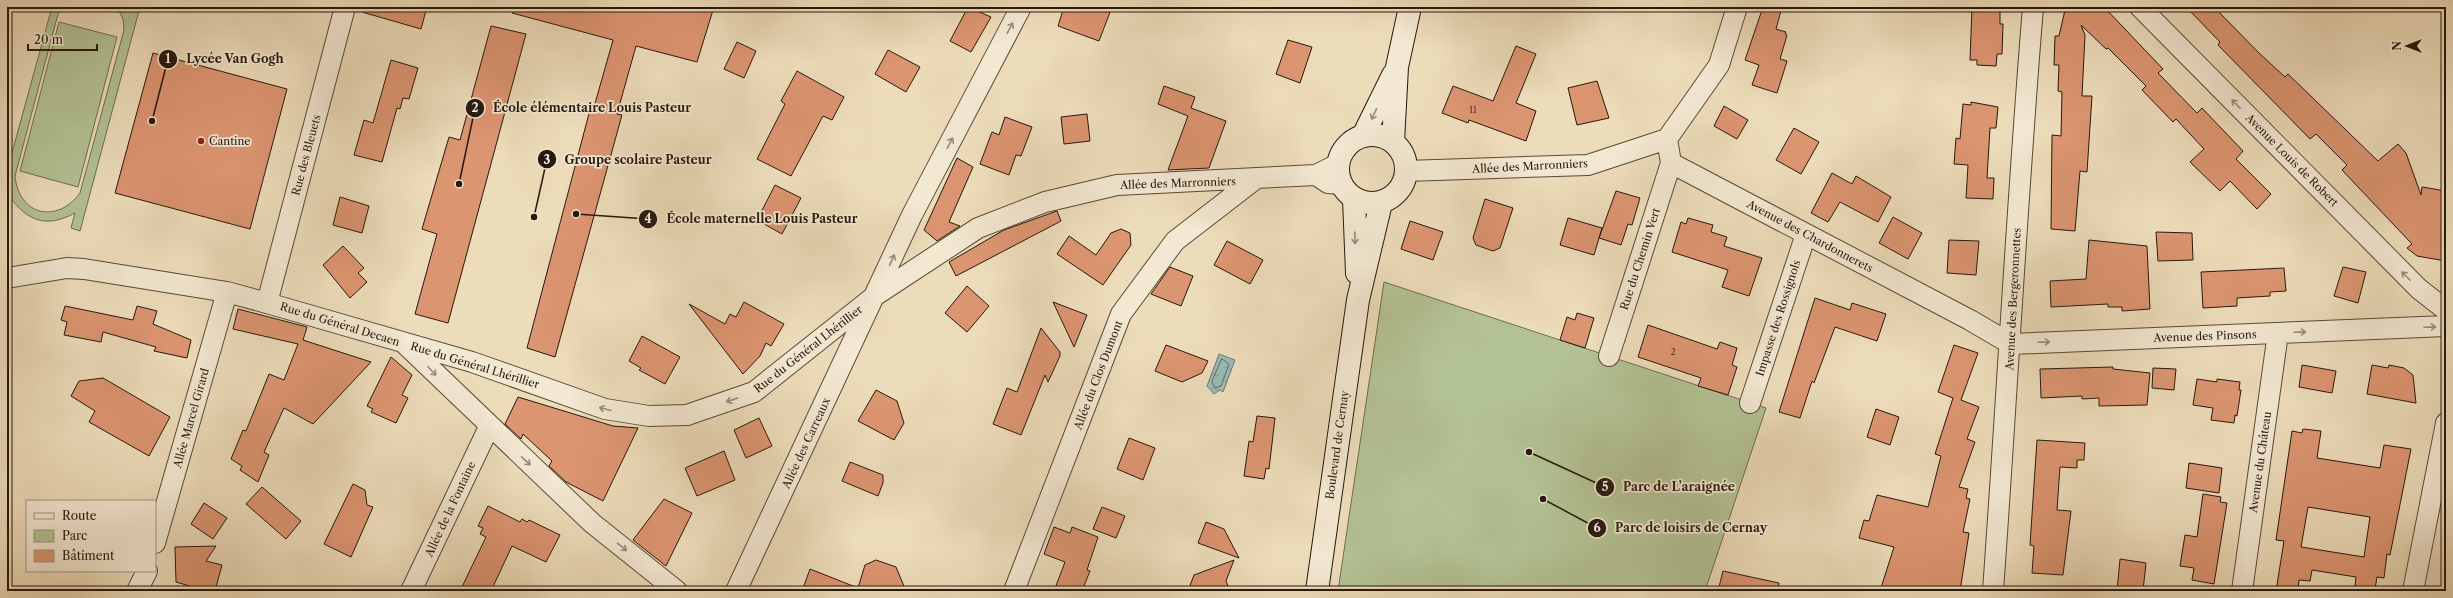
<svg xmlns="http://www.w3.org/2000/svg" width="2453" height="598" viewBox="0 0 2453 598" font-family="'Libre Caslon Text',serif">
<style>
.park{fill:#b3c294;stroke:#6d6d50}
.water{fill:url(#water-ripples);stroke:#6d7972}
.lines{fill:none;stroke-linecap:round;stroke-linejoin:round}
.shore{stroke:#616962;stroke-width:1}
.building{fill:#dc9571;stroke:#27180d;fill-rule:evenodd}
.street-casing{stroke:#584938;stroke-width:22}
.secondary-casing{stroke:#27180d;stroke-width:24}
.street{stroke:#f3e8d2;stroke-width:20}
.secondary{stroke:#f3e8d2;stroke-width:22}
.oneway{stroke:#978a79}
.poi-dot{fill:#8f2418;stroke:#f3e8d2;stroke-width:1.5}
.labels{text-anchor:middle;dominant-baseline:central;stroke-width:3.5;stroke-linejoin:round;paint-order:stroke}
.number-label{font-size:9px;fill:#543726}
.poi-label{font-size:11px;fill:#27180d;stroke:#f3e8d2;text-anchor:start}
.street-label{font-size:11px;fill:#27180d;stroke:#f3e8d2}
.leader{fill:none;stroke:#27180d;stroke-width:1.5}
.callout-dot{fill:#27180d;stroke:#f3e8d2;stroke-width:1.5}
.mark-label{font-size:12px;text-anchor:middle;font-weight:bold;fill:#fff}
.callout-label{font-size:12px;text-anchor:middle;font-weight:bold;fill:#27180d;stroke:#f3e8d2;stroke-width:3.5;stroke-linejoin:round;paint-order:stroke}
</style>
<defs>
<pattern id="water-ripples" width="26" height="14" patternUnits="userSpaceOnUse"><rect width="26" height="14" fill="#9bbab6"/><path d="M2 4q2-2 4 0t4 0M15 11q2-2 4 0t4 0" fill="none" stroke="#869f9b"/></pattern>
</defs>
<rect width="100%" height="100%" fill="#eddcba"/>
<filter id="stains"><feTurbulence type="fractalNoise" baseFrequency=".005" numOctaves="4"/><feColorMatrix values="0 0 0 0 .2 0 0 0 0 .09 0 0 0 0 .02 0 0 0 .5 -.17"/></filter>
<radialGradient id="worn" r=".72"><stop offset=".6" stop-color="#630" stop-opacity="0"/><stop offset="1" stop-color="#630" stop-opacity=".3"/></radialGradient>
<!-- park -->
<path class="park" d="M52 7H63L58 14 15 176C19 216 57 224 80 193L124 30 123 19 117 7H140L80 231 71 228 75 213C47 228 28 222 10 197L7 208V171Z
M59 22 117 37 78 187 20 171Z
M1384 282 1766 408 1705 591H1338Z"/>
<!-- water -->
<path class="water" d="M1219 354 1235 360 1223 392 1220 390 1214 394 1207 386Z"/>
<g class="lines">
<!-- shore -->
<path class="shore" d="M1222 359 1229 364 1221 386 1215 388 1212 382Z"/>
</g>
<!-- building -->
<path class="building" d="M363 7H427L421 29 362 12Z
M513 7H702L713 10 697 62 636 46 617 114 622 115 555 357 527 348 591 106 594 107 613 40 512 13Z
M968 7 991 17 971 52 950 41Z
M1064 7H1112L1099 41 1058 26Z
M1763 7H1782L1776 29 1786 32 1785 34 1787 35 1780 59 1787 61 1777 93 1752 85 1759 65 1745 60Z
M1972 7H2000V24H2003L2002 54H1997L1996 66 1977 65V60H1970Z
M2062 7H2104L2163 69 2158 73 2197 113 2202 108 2243 151 2236 159 2271 194 2257 209 2230 181 2220 191 2190 162 2204 149 2176 119 2173 122 2142 90 2146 86 2108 48 2106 49 2081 25 2085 35 2082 96H2092L2087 172 2080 171 2075 231 2051 229 2052 135 2061 136 2062 92 2058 91 2059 65H2054L2055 36H2059L2065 10Z
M2186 7H2214L2259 53 2285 77 2288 74 2378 161 2398 144 2406 153 2421 195 2422 187 2446 191V261L2417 256 2407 248 2412 244 2342 170 2347 165 2316 134 2310 139 2218 45 2220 42Z
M491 26 526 34 448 323 415 314 437 234 422 229 449 137 460 140Z
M1288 40 1312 47 1300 83 1276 74Z
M737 42 756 51 744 78 724 69Z
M1516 46 1536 54 1516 103 1536 111 1526 141 1469 120 1468 123 1442 113 1453 86 1493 101Z
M888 50 920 67 906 92 875 74Z
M153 53 287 89 250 229 115 193Z
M391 60 418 68 409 99 403 98 400 109 397 108 382 162 354 155 364 120 373 123Z
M797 71 844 97 832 120 823 116 791 176 757 159 785 104 781 101Z
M1597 81 1609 118 1577 125 1568 88Z
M1164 86 1195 97 1191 108 1226 121 1209 168 1168 170 1188 116 1158 104Z
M1971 102 1998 107 1996 128H1990L1987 178H1994L1993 199 1966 198 1968 165 1954 164 1956 138 1960 139 1963 104 1971 105Z
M1724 106 1748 120 1737 139 1714 126Z
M1087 114 1090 141 1064 144 1061 117Z
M1005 117 1032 127 1021 156 1016 155 1009 175 980 164 992 132 999 135Z
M1794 128 1819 142 1801 174 1776 160Z
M957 158 973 167 949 222 960 226 937 241 924 230Z
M1832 173 1852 184 1856 176 1891 197 1878 222 1840 202 1828 222 1811 213Z
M775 185 801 198 782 234 757 220Z
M1616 191 1640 198 1632 225 1628 224 1621 245 1599 238Z
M340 197 369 206 362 233 333 225Z
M1485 199 1513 208 1500 248 1493 251 1476 245 1473 238Z
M1057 211 1061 221 956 276 949 262 1004 230Z
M1893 217 1922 233 1908 259 1879 243Z
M1568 218 1602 228 1594 255 1560 245Z
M1688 218 1713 225 1711 232 1727 237 1724 246 1762 258 1749 296 1722 287 1728 270 1672 252 1681 222 1686 224Z
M1410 221 1443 232 1433 260 1401 249Z
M1121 229 1130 233 1131 245 1103 285 1057 254 1069 236 1096 255 1111 233Z
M2156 232 2192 233 2193 260 2158 261Z
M1949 240 1979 241 1976 275 1947 273Z
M2089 240 2147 246 2150 309 2122 311V307H2108V304L2051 307 2050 281 2086 279Z
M1227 241 1263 260 1250 284 1214 265Z
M343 246 364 268 358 273 367 282 350 298 323 265Z
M1170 267 1193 276 1181 306 1151 294Z
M2343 267 2366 272 2358 303 2334 296Z
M2284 268 2286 291 2270 292V296L2237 298V306L2203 308 2201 272Z
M967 286 989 306 967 332 945 313Z
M1815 298 1850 310 1852 303 1886 314 1877 341 1835 327 1814 383 1812 381 1800 418 1779 412Z
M744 302 784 324 771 346 766 343 760 356 743 374 689 304 725 324 730 314 736 317Z
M1053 302 1087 315 1074 347Z
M65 306 133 320 137 306 157 311 153 324 191 340 187 358 154 351 156 347 103 332 101 342 64 335 67 322 61 320Z
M238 309 307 327 303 340 371 362 313 424 284 408 264 452 269 455 258 482 240 470 242 466 231 459 243 430 246 431 269 374 284 380 298 344 233 329Z
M1577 313 1594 318 1585 348 1560 340 1567 317 1575 320Z
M1648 325 1717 349 1720 342 1737 348 1732 365 1737 367 1728 395 1698 386 1701 378 1638 357Z
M1041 328 1060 352V356L1048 382 1045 375 1021 435 993 424 1007 388 1017 392Z
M642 336 680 357 665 384 639 370 641 368 629 361Z
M1166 345 1208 361 1202 373 1182 382 1155 371Z
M1954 345 1978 353 1961 400 1979 407 1967 439 1975 442 1959 487 1968 489 1966 498 1970 499 1963 532 1969 533 1960 591H1880L1894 547 1859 538 1864 520 1869 521 1877 495 1928 507 1941 456 1935 454 1953 398 1938 392Z
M391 357 412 375 402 395 408 398 396 423 371 412 373 409 367 406Z
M2302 365 2336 371 2332 393 2299 387Z
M2372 365 2388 368 2389 365 2404 368 2413 375 2416 403 2367 394Z
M2113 367V369L2150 373 2147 405 2099 406V398L2082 399V396L2041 398 2040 369Z
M2153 368 2176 369 2174 390 2152 388Z
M103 378 170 417 149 456 89 422 95 411 71 396 79 381Z
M2197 379 2217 382V379L2240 382 2239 390H2241L2237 416 2235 415 2234 423 2211 420 2213 408 2193 405Z
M876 390 897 401 904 423 894 440 858 421Z
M518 397 613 426 638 428 603 501 566 482 549 466 552 461 523 434 521 439 505 424Z
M1876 409 1899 417 1890 445 1867 437Z
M1257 416 1275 418 1269 469 1266 468 1264 479 1244 476 1249 441 1253 442Z
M759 418 772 446 746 458 734 430Z
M2303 429 2321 431 2317 458 2380 468 2384 445 2411 449 2390 555 2387 554 2384 578 2377 577 2375 589 2355 586 2356 577 2312 570 2310 581 2299 580 2298 591H2276L2284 541 2276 540 2292 431 2302 433ZM2308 507 2370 517 2364 557 2301 547Z
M1129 438 1155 448 1143 480 1117 469Z
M2037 440 2085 443 2084 460H2077V468L2060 467 2057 510 2071 511 2063 575 2032 573 2034 546 2030 545Z
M724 451 735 480 697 496 685 468Z
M850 462 883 475V483L878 496 842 481Z
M2189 463 2222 468 2219 493 2186 488Z
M353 484 365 490 367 505 373 507 351 557 324 544Z
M262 487 301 521 286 539 246 504Z
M2203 494 2221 497 2220 502 2227 503 2214 584 2192 580 2194 568 2180 566 2185 535 2197 537Z
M664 499 692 513 666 566 633 540Z
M204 503 227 518 213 539 191 524Z
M488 506 520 522 522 519 527 522 529 520 560 535 546 562 512 546 491 591H460L486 537 480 534 483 528 478 526Z
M1102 507 1125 516 1116 538 1093 529Z
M1206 522 1224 529 1239 558 1198 543Z
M1054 527 1070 533 1072 527 1098 537 1087 570 1090 571 1082 591H1054L1065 562 1044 554Z
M216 546 206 561 222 565 215 591H191L193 587 176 582 175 547Z
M2120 559 2146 563 2143 591H2117Z
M876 560 896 567 906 591H802L810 569 858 588 865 565Z
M1234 560 1226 581 1230 591H1188L1194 575Z
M1723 571 1779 583 1778 591H1718Z"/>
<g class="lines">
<defs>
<path id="street" d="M2140 7 2419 289 2446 310
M1667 139 1671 163 1970 320 2011 344 2446 326
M1406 171 1588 165 1667 139 1719 65 1737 7
M1316 175 1328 183 1341 184
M7 278 67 268 84 269 227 292 267 303 472 362 605 409 649 416 687 415 754 392 876 295 978 228 1045 202 1117 185 1316 175 1338 164
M267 303 345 7
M406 345 592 523 677 591
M1609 356 1671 163
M1750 403 1806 234
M155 543 227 292
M137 591 147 571
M411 591 489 427
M736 591 912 215 1021 7
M1014 591 1121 314 1175 241 1254 180
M1993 591C2007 396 2017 201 2033 7
M2242 591 2278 333
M2413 591 2446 423"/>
<path id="secondary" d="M1338 169a34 34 0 1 1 68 0a34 34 0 1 1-68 0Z
M1363 136 1393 75
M1393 142 1397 67 1410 7
M1354 199 1357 273
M1317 591 1358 300 1381 203"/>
</defs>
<!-- street casing -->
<use href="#street" class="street-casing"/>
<!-- secondary casing -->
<use href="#secondary" class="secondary-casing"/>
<!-- street -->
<use href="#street" class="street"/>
<!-- secondary -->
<use href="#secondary" class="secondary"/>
</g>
<!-- one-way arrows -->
<defs><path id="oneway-shaft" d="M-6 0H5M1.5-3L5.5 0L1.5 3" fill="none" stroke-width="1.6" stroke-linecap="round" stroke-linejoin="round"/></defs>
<g class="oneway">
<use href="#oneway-shaft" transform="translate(1010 28) rotate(-62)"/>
<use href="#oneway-shaft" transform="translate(2236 104) rotate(-135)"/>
<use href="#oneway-shaft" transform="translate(1374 114) rotate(116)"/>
<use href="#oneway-shaft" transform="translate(950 143) rotate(-62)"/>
<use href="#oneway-shaft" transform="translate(1355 238) rotate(88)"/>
<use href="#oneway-shaft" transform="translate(892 260) rotate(-66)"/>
<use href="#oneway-shaft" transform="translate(2406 276) rotate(-135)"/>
<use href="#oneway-shaft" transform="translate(2430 327) rotate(-2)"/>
<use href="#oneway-shaft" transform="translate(2300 332) rotate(-2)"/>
<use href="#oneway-shaft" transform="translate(2044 342) rotate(-2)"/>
<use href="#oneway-shaft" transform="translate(432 371) rotate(45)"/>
<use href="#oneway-shaft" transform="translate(732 400) rotate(161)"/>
<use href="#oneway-shaft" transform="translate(605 409) rotate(-165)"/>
<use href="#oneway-shaft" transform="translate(526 461) rotate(43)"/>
<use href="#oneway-shaft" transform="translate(622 547) rotate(39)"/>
</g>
<!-- markers -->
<circle class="poi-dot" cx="201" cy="141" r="4"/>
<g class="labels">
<!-- number labels -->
<g class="number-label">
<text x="1473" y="109">11</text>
<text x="1673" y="351">2</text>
</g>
<!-- poi labels -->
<g class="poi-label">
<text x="209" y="141">Cantine</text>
</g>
<!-- street labels -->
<g class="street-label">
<text transform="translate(306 155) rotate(-75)">Rue des Bleuets</text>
<text transform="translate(2292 160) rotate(45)">Avenue Louis de Robert</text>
<text transform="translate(1530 166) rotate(-3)">Allée des Marronniers</text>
<text transform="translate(1178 183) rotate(-2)">Allée des Marronniers</text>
<text transform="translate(1810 236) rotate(28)">Avenue des Chardonnerets</text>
<text transform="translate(1640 259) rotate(-72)">Rue du Chemin Vert</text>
<text transform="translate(2013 299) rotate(-87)">Avenue des Bergeronnettes</text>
<text transform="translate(1778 318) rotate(-72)">Impasse des Rossignols</text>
<text transform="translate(340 324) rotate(17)">Rue du Général Decaen</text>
<text transform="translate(2205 336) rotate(-2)">Avenue des Pinsons</text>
<text transform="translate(808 349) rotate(-38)">Rue du Général Lhérillier</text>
<text transform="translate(475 365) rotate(17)">Rue du Général Lhérillier</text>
<text transform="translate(1098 375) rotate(-69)">Allée du Clos Dumont</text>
<text transform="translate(191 418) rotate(-74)">Allée Marcel Girard</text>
<text transform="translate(806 443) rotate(-65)">Allée des Carreaux</text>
<text transform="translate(1337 445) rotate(-82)">Boulevard de Cernay</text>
<text transform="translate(2260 462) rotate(-82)">Avenue du Château</text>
<text transform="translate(450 509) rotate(-65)">Allée de la Fontaine</text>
</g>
</g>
<!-- callouts -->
<path class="leader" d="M152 121L168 59M459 184L475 108M534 217L547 159M576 214L648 219M1529 452L1605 487M1543 499L1597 528"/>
<g class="callout-dot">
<circle cx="152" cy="121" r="4"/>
<circle cx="459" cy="184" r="4"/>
<circle cx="534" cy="217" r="4"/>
<circle cx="576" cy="214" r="4"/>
<circle cx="1529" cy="452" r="4"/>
<circle cx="1543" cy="499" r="4"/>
<circle cx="168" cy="59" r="10"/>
<circle cx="475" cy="108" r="10"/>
<circle cx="547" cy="159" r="10"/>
<circle cx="648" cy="219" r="10"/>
<circle cx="1605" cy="487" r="10"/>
<circle cx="1597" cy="528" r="10"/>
</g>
<g class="mark-label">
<text x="168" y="63">1</text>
<text x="475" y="112">2</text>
<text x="547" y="164">3</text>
<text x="648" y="223">4</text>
<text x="1605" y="491">5</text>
<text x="1597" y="532">6</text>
</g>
<g class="callout-label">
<text x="235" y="63">Lycée Van Gogh</text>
<text x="592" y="112">École élémentaire Louis Pasteur</text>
<text x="638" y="164">Groupe scolaire Pasteur</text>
<text x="762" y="223">École maternelle Louis Pasteur</text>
<text x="1679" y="491">Parc de L’araignée</text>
<text x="1691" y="532">Parc de loisirs de Cernay</text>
</g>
<!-- margin -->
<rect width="2453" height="598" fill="none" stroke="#eddcba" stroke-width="24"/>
<rect x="8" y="8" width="2437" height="582" fill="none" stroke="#27180d" stroke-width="2"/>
<rect x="12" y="12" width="2429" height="574" fill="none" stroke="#27180d"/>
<!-- legend -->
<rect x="26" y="500" width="130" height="72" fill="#f3e8d2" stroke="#a19583"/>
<rect x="34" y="513" width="20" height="6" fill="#f3e8d2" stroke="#a19583"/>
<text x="62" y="520" font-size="12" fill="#27180d">Route</text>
<rect x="34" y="530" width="20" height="12" fill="#b3c294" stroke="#a19583"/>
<text x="62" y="540" font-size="12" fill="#27180d">Parc</text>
<rect x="34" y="550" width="20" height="12" fill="#dc9571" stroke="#a19583"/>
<text x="62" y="560" font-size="12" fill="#27180d">Bâtiment</text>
<!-- north arrow -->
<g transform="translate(2407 46) rotate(270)" stroke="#f3e8d2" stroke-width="3" paint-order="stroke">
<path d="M0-3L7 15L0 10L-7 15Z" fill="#27180d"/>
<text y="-6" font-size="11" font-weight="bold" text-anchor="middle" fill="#27180d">N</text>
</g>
<!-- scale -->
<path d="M28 44v6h69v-6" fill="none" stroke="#27180d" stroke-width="2"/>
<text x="34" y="44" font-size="12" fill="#27180d" stroke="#f3e8d2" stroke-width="3" paint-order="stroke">20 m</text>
<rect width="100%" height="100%" filter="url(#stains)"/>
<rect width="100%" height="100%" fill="url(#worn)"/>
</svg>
